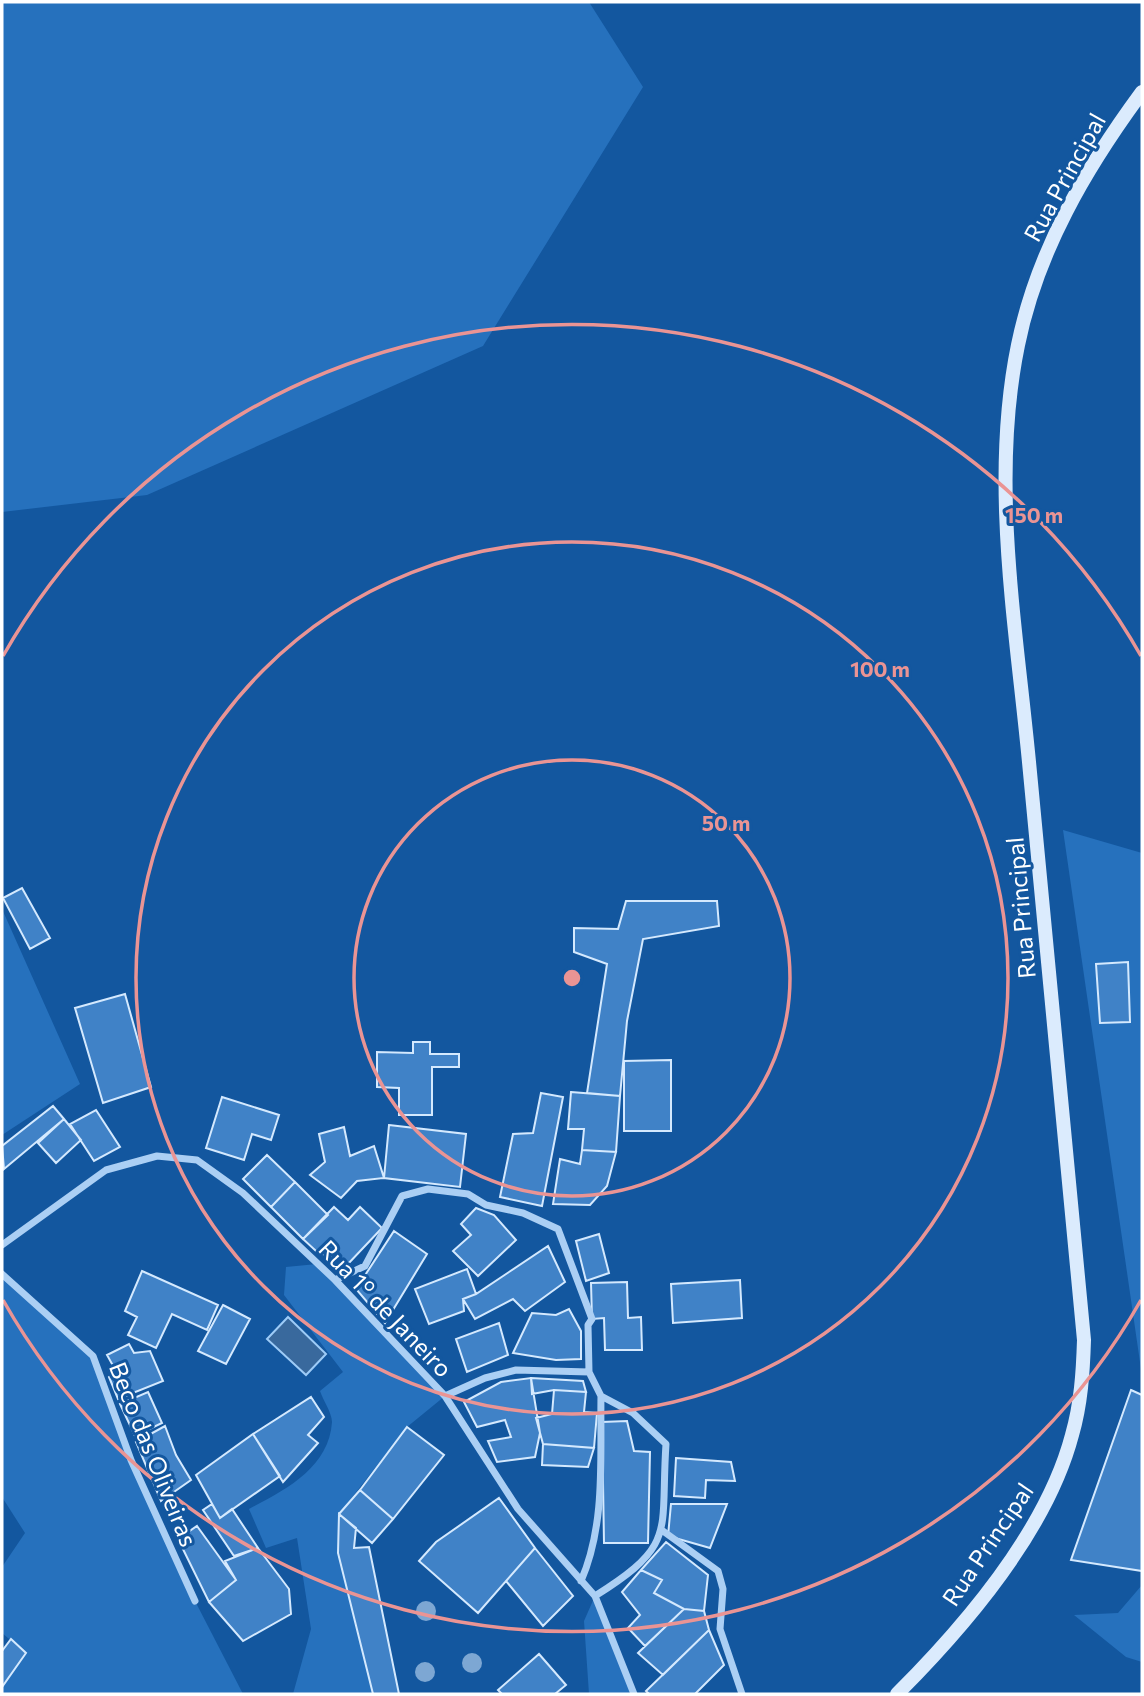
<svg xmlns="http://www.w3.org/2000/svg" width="1144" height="1696" viewBox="0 0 1144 1696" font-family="Commissioner,sans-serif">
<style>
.green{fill:#2671bd}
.water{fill:#39699d;stroke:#9dcbf7;stroke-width:2}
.building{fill:#4082c7;stroke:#d4e9fe;stroke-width:2}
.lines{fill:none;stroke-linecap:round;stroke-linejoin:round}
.street{stroke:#abcff4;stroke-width:7}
.secondary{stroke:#dbebfd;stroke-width:14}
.tree{fill:#7da7d3}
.ring{fill:none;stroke:#ea9494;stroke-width:3.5}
.labels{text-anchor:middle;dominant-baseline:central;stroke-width:6;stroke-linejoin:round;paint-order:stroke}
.street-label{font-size:24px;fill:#fff;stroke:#13579f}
.centre{fill:#ea9494;stroke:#13579f;stroke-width:3.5}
.ring-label{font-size:21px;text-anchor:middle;font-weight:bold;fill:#ea9494;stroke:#13579f;stroke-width:6;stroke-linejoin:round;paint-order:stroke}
</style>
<rect width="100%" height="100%" fill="#13579f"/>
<!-- green -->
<path class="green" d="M2 2H589L643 87 483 346 147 495 2 512Z
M1063 830 1142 853V1376Z
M2 909 80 1084 2 1135Z
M317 1264 445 1396 407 1427 339 1514 338 1553 373 1694H293L311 1629 297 1538 266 1548 249 1509C285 1490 329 1468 332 1422 332 1413 323 1400 320 1391L343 1372 284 1295 286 1267Z
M2 1274 93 1356 131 1460 195 1601 243 1694H2V1687L26 1653 2 1633V1567L25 1533 2 1497Z
M1142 1585V1662L1126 1657 1074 1615 1118 1613Z
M595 1596 634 1694H589L584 1621Z"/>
<!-- water -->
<path class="water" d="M288 1317 326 1354 306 1375 267 1339Z"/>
<!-- building -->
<path class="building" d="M22 888 50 938 30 949 3 898Z
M626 901H717L719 926 643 939 627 1021 620 1096 587 1093 607 964 574 952V928L618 929Z
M1128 962 1130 1022 1100 1023 1096 964Z
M125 994 151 1087 103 1103 75 1008Z
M413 1042H430V1054H459V1067H432V1115H399V1088L377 1087V1052L413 1053Z
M671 1060V1131H624V1061Z
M571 1092 620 1096 616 1152 582 1150 584 1129H568Z
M541 1093 563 1097 542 1206 500 1197 513 1134 533 1133Z
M222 1097 279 1115 271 1140 252 1134 244 1160 206 1148Z
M53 1106 64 1119 4 1169 2 1146Z
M96 1110 120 1147 94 1161 70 1124Z
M64 1119 81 1140 56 1163 38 1143Z
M389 1125 466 1134 460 1187 384 1178Z
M344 1127 350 1156 374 1146 384 1178 357 1181 341 1198 310 1175 325 1162 319 1134Z
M582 1150 616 1152 607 1186 590 1205 553 1204 560 1159 580 1164Z
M267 1155 295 1182 271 1207 243 1179Z
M295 1182 328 1215 303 1239 271 1207Z
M334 1207 348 1220 360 1207 382 1228 347 1265 316 1251 303 1239Z
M476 1208 494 1215 516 1240 478 1276 453 1251 471 1235 461 1224Z
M394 1231 427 1254 385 1323 356 1289Z
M599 1234 609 1273 586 1281 576 1241Z
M548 1246 565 1282 525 1311 513 1299 475 1319 463 1299 476 1294Z
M467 1269 476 1294 463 1299 464 1311 429 1324 415 1289Z
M142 1271 218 1305 207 1330 172 1314 156 1348 128 1335 137 1317 125 1311Z
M740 1280 742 1318 673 1323 671 1284Z
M627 1282 628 1318 641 1317 642 1350H605L604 1318 592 1319 591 1283Z
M223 1305 250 1319 226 1364 198 1351Z
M569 1309 581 1331V1359L556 1360 513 1353 532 1313 556 1315Z
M499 1323 508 1355 467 1372 456 1339Z
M129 1344 134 1353 150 1351 163 1381 118 1399 109 1377 116 1371 107 1355Z
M531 1378 583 1381 586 1392 554 1390 532 1394Z
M531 1378 540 1433 535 1457 497 1462 488 1441 511 1437 505 1420 477 1427 464 1402 501 1382Z
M554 1390 586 1392 584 1412 597 1413 594 1448 543 1444 536 1418 552 1414Z
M1131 1390 1142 1395V1571L1071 1560Z
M148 1392 162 1423 135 1436 120 1404Z
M311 1397 324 1417 308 1435 318 1443 283 1482 253 1434Z
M627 1421 634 1451 650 1452 648 1543H604L602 1422Z
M165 1426 176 1455 191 1480 161 1501 136 1442Z
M407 1427 444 1455 393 1519 360 1490Z
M253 1434 280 1476 220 1518 196 1475Z
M543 1444 594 1448 588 1467 542 1465Z
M676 1458 731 1462 735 1481 706 1480 705 1498 674 1496Z
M360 1490 393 1519 372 1543 339 1514Z
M499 1498 535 1548 478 1613 419 1561 436 1542Z
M212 1504 220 1518 232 1509 258 1548 234 1556 203 1510Z
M671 1504H727L710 1548 668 1536Z
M339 1514 356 1528 354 1548 369 1547 399 1694H373L338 1553Z
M197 1526 236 1580 209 1602 178 1539Z
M666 1542 708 1575 704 1611 684 1609 654 1593 662 1580 641 1570Z
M258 1548 289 1589 291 1614 243 1641 209 1602 236 1580 225 1561Z
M535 1548 573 1596 543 1626 506 1581Z
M641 1570 662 1580 654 1593 684 1609 645 1646 628 1628 640 1615 622 1592Z
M684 1609 704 1611 709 1630 663 1675 638 1653Z
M709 1630 724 1665 695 1694H649L646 1691Z
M11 1639 26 1653 2 1687V1651Z
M539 1654 566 1685 555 1694H502L498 1690Z"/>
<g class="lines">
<!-- street -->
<path class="street" d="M2 1245 106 1170 157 1156 197 1160 243 1193 335 1280 445 1396 518 1509 595 1596 634 1694
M2 1274 93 1356 131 1460 195 1601
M335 1280 365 1266 402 1196 428 1189 468 1194 486 1205 523 1213 558 1229 592 1319 588 1325 589 1372 601 1396 633 1413 666 1444C660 1533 678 1544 595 1596
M445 1396 485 1378 516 1370 589 1372
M663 1531 718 1571 723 1589 720 1629 742 1694
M581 1581C606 1524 600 1457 601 1396"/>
<!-- secondary -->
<path class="secondary" d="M897 1694C965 1626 1047 1530 1072 1435 1081 1404 1083 1372 1084 1340 1066 1147 1047 955 1029 762 1016 625 990 481 1018 345 1037 251 1086 168 1142 92"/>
</g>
<!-- trees -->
<g class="tree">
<circle cx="426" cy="1611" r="10"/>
<circle cx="472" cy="1663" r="10"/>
<circle cx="425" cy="1672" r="10"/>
</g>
<!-- distance rings -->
<g class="ring">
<circle cx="572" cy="978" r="218"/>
<circle cx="572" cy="978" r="436"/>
<path d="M1141 1300A654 654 0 0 1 3 1300M3 656A654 654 0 0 1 1141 656"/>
</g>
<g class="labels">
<!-- street labels -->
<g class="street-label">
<text transform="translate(1064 177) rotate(-61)">Rua Principal</text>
<text transform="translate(1020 908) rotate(-95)">Rua Principal</text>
<text transform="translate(386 1308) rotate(46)">Rua 1º de Janeiro</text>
<text transform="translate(154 1454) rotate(68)">Beco das Oliveiras</text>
<text transform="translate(987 1544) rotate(-56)">Rua Principal</text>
</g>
</g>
<circle cx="572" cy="978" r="10" class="centre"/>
<g class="ring-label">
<text x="1034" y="523">150 m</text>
<text x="880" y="677">100 m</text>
<text x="726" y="831">50 m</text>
</g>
<!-- border -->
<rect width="1144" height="1696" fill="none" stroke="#ffffff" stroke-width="7"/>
</svg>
